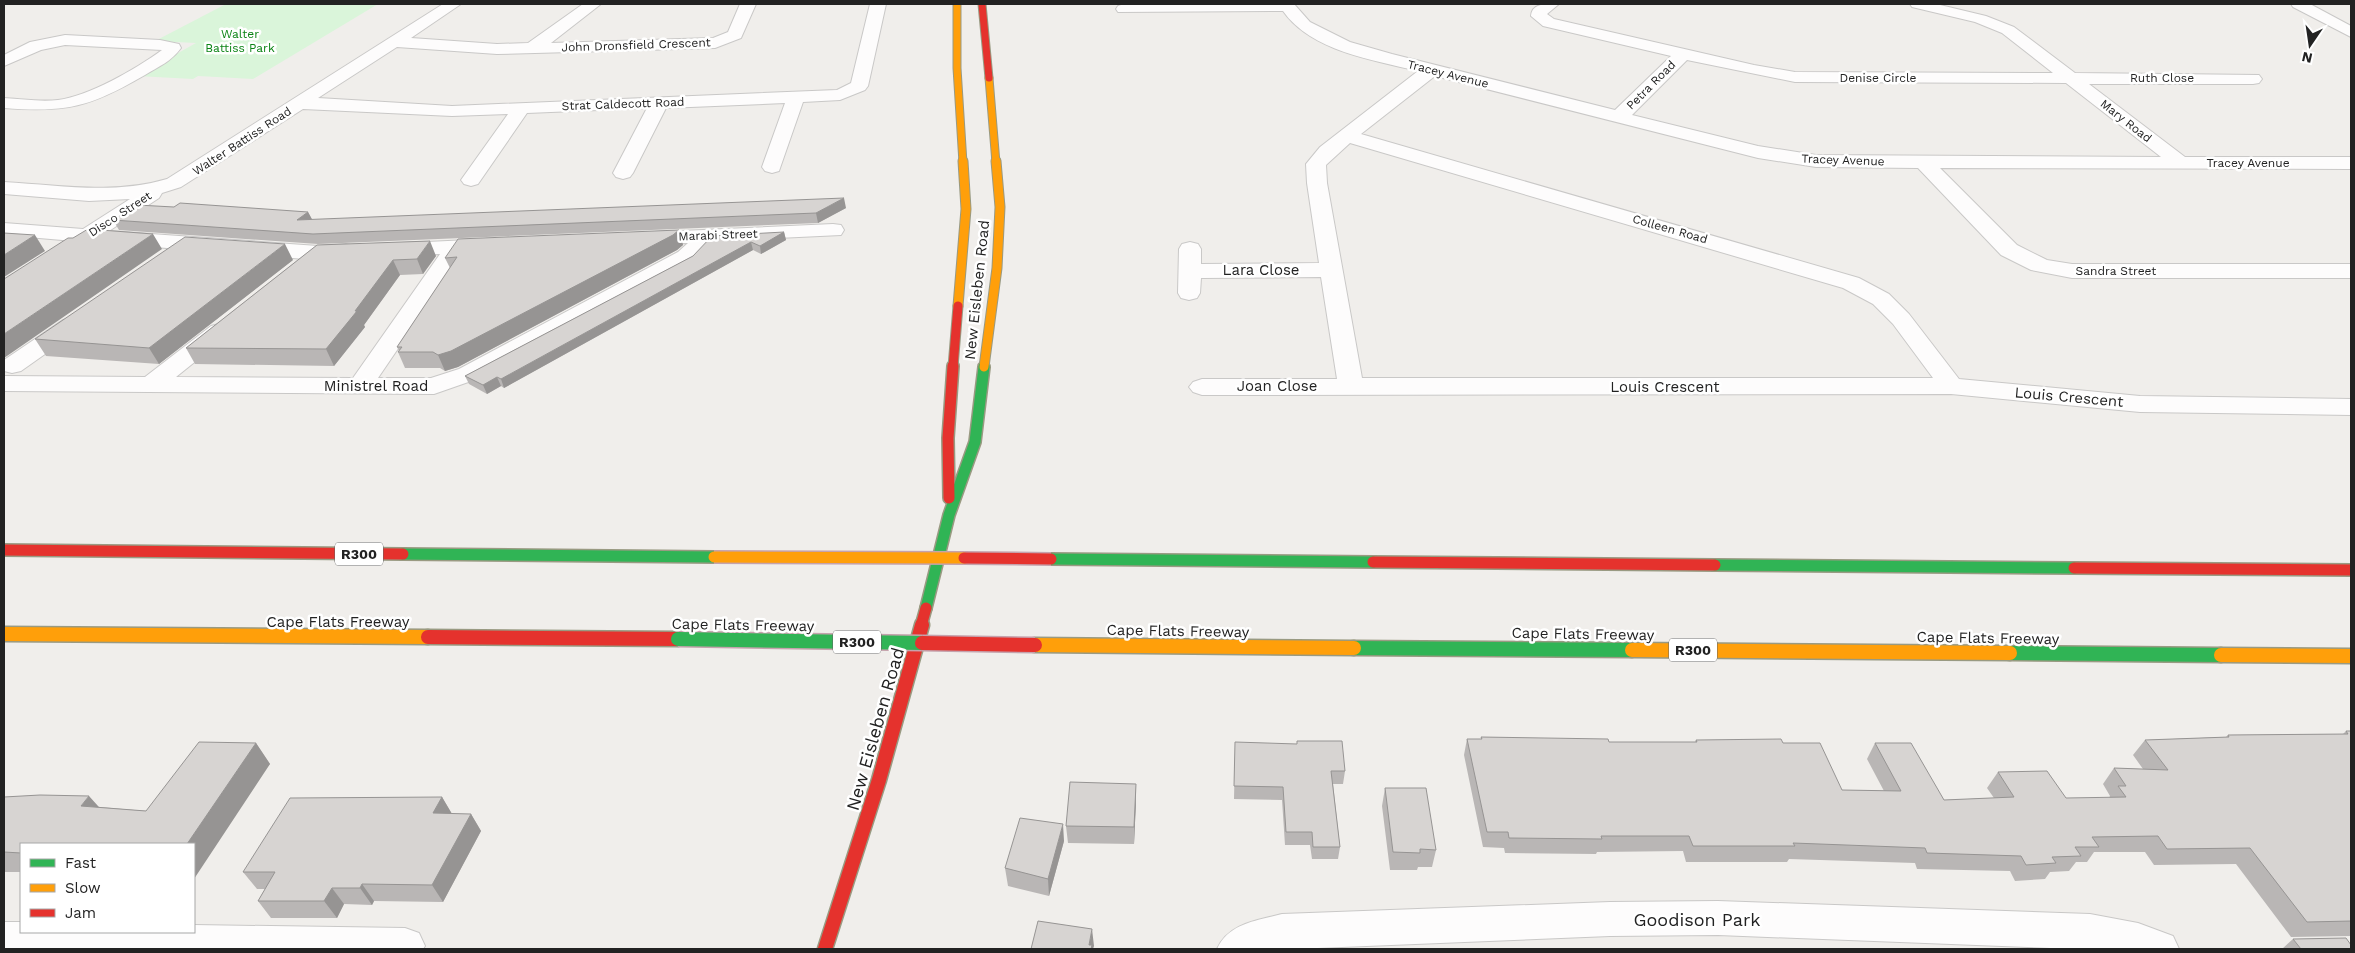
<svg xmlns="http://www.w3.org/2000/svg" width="2355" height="953" viewBox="0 0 2355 953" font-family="'Work Sans',sans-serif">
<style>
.park{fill:#daf5da}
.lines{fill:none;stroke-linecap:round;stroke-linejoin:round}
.street-casing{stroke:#c9c8c7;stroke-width:2}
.fast-far1-casing{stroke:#999a82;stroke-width:14}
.fast-casing{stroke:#999a82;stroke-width:17}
.slow-far2-casing{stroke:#999a82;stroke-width:9}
.slow-far1-casing{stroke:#999a82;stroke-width:11}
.slow-casing{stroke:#999a82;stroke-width:17}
.jam-far3-casing{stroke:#999a82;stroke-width:9}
.jam-far2-casing{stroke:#999a82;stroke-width:11}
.jam-far1-casing{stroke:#999a82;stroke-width:14}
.jam-casing{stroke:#999a82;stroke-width:17}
.street{fill:#fdfcfc;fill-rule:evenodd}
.fast-far1{stroke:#30b455;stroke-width:11}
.fast{stroke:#30b455;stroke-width:14}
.slow-far2{stroke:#ff9f0a;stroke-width:7}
.slow-far1{stroke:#ff9f0a;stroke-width:9}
.slow{stroke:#ff9f0a;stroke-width:14}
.jam-far3{stroke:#e5322d;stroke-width:7}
.jam-far2{stroke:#e5322d;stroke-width:9}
.jam-far1{stroke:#e5322d;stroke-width:11}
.jam{stroke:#e5322d;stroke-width:14}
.fast-bridge-casing{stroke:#c5a2ac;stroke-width:17;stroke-linecap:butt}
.slow-bridge-casing{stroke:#c5a2ac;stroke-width:14;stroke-linecap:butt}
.jam-bridge-far1-casing{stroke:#c5a2ac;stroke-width:14;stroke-linecap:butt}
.jam-bridge-casing{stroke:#c5a2ac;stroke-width:17;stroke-linecap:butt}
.fast-bridge{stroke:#30b455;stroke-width:14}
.slow-bridge{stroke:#ff9f0a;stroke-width:11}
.jam-bridge-far1{stroke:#e5322d;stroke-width:11}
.jam-bridge{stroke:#e5322d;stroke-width:14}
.wall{fill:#b9b6b5}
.shaded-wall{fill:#969493}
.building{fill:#d7d4d2;stroke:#969493}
.labels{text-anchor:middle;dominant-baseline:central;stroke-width:5;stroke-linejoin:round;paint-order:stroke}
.far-park-label{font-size:12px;fill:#0c8416;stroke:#fff}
.far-street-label{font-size:12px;fill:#222;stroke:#fff}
.shield{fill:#fff;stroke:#646464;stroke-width:1}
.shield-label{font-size:14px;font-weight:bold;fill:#222}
.street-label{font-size:15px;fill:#222;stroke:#fff}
.near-street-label{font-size:18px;fill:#222;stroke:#fff}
</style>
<rect width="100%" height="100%" fill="#f0eeeb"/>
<!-- park -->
<path class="park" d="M226 4H378L253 79 198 76 193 79 137 76 196 43 155 41Z"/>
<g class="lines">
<defs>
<path id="street" d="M443 4H461L411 38 497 44 528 43 583 4H601L551 43 713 38 728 32 740 4H756L741 38 715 48 497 54 397 47 318 98 452 106 837 90 851 83 870 4H886L868 86 865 90 840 100 803 102 779 171 772 173 765 171 762 167 785 103 666 108 633 173 630 177 623 179 616 177 613 173 647 108 527 113 478 184 471 186 464 184 461 180 508 114 452 116 303 109 181 187 162 193 159 198 109 231 318 246 346 244 354 246 357 251 354 256 318 260 91 242 83 244 74 241 4 235V223L83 229 130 199 89 201 4 194V182C59 185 113 195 167 179Z
M1124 4H1294L1310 22 1350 42 1392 54 1615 110 1671 56 1543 26 1531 16C1532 2 1548 4 1559 4L1547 14 1554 19 1754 65 1795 72 2053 73 2002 33 1975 22 1912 7 1910 4H1936L1986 16 2014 27 2075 73 2259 75 2262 79 2259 83 2253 84H2089L2185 157H2351V169L1940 168 2017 245 2047 260 2072 264H2351V278H2072L2031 270 2001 255 1918 168 1816 167 1758 158 1435 76 1361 134 1859 278 1889 294 1909 314 1959 379 2140 396 2351 399V415L2140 412 1951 394 1202 395 1193 392 1189 387 1193 382 1202 379H1337L1321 277 1201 278 1200 293 1197 298 1189 300 1181 298 1178 293 1179 249 1182 244 1190 242 1198 244 1201 249V264L1319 263 1307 183 1306 164 1320 147 1418 71C1373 60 1311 51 1283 11L1118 12 1116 9 1118 6ZM1687 60 1795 82 2066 83 2161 157 1816 155 1758 146 1632 115ZM1350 143 1843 288 1873 304 1893 324 1933 378H1362L1327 183 1326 165Z
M2291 4H2310L2351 26V37L2293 7Z
M65 35 160 40 179 44 181 48C172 61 158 67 145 75 90 107 67 113 4 108V98C22 99 40 102 58 100 89 96 136 69 162 50L65 45 41 50 4 66V55L30 42Z
M833 224 841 225 844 230 841 235 714 241 694 262 477 379 434 394 4 391V376L145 377 211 326 219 324 227 326 231 331 227 336 176 377 353 378 440 254 394 256 386 254 383 249 386 244 489 239 497 240 500 245 497 250 463 253 378 378H431L459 369 678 252 688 243 644 244 636 243 633 238 636 233Z
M71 318 79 320 83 325 79 330 21 371 12 373 4 371V360L63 320Z
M1718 901 2090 914 2138 923 2173 936 2179 949H2076L1718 935 1610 936 1293 949H1217C1229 923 1256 921 1282 914L1610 902Z
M4 922H21V932H194V925L405 928 419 933 425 946 423 949H4Z"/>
<path id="fast-far1" d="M403 554 714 557
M1051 559 1373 562
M1715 565 2074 568
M926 608 949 515 975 442 984 367"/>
<path id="fast" d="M1354 648 1632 650
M2010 653 2221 655"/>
<path id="slow-far2" d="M957 4V68L963 163
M989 78 996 163"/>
<path id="slow-far1" d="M958 306 966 209 963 161
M984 367 997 268 1000 207 996 161"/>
<path id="slow" d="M4 634 428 637
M1035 645 1354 648
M1632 650 2010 653
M2221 655 2351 656"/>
<path id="jam-far3" d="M982 4 989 78"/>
<path id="jam-far2" d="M953 367 958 306"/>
<path id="jam-far1" d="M949 498 948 438 953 366
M4 550 403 554
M1373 562 1715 565
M2074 568 2351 570
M921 626 926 608"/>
<path id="jam" d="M428 637 678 639
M825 949 879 780 922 625"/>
</defs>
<!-- street casing -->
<use href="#street" class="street-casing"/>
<!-- fast-far1 casing -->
<use href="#fast-far1" class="fast-far1-casing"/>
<!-- fast casing -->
<use href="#fast" class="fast-casing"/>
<!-- slow-far2 casing -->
<use href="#slow-far2" class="slow-far2-casing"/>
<!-- slow-far1 casing -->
<use href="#slow-far1" class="slow-far1-casing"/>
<!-- slow casing -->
<use href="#slow" class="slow-casing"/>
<!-- jam-far3 casing -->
<use href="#jam-far3" class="jam-far3-casing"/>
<!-- jam-far2 casing -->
<use href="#jam-far2" class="jam-far2-casing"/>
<!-- jam-far1 casing -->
<use href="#jam-far1" class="jam-far1-casing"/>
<!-- jam casing -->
<use href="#jam" class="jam-casing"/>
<!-- street -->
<use href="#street" class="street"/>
<!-- fast-far1 -->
<use href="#fast-far1" class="fast-far1"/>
<!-- fast -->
<use href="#fast" class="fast"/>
<!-- slow-far2 -->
<use href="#slow-far2" class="slow-far2"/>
<!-- slow-far1 -->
<use href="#slow-far1" class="slow-far1"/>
<!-- slow -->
<use href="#slow" class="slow"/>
<!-- jam-far3 -->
<use href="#jam-far3" class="jam-far3"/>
<!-- jam-far2 -->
<use href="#jam-far2" class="jam-far2"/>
<!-- jam-far1 -->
<use href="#jam-far1" class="jam-far1"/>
<!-- jam -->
<use href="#jam" class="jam"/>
<defs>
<path id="fast-bridge" d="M678 639 922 643"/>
<path id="slow-bridge" d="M714 557 964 558"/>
<path id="jam-bridge-far1" d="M964 558 1051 559"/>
<path id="jam-bridge" d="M922 643 1035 645"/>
</defs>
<!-- fast-bridge casing -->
<use href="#fast-bridge" class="fast-bridge-casing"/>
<!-- slow-bridge casing -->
<use href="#slow-bridge" class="slow-bridge-casing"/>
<!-- jam-bridge-far1 casing -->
<use href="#jam-bridge-far1" class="jam-bridge-far1-casing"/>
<!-- jam-bridge casing -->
<use href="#jam-bridge" class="jam-bridge-casing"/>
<!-- fast-bridge -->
<use href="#fast-bridge" class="fast-bridge"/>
<!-- slow-bridge -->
<use href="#slow-bridge" class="slow-bridge"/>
<!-- jam-bridge-far1 -->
<use href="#jam-bridge-far1" class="jam-bridge-far1"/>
<!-- jam-bridge -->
<use href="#jam-bridge" class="jam-bridge"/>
</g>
<!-- wall -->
<path class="wall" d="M174 207 308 212 312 220 846 208 818 223 318 244 119 230 113 220Z
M679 230 683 245 677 250 458 367 445 371 440 368H405L398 352 399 351 397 347 450 268 445 258Z
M784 232 786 240 761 254 753 250 504 388 501 386 487 394 469 384 465 376 693 256Z
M317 245 436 256 423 274 400 275 364 325 365 327 334 366 195 364 186 348Z
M293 260 159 364 46 356 35 339Z
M2346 731H2351V936L2291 937 2236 864 2154 865 2145 852H2094L2087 862H2076L2069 871 2050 872 2045 879 2015 881 2010 871 1917 869 1915 863 1789 859 1787 862H1686L1683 851 1597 852 1596 854 1505 853 1504 848 1483 847 1464 755 1467 739H1481V737L1609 742H1695L1696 740 1783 743 1842 790 1884 791 1867 759 1875 743 1944 800 1994 798 1987 788 1998 772 2066 798H2109L2110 796 2103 784 2114 768 2143 769 2133 755 2145 740 2226 737 2228 735 2343 734Z
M256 743 270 764 194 844H21V872H5L4 870V797L100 807 146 811Z
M1235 754 1345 771 1343 784H1333L1340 847 1338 859H1312L1310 845H1285L1282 800 1234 799Z
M1136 784V801L1134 844 1068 843 1066 826Z
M1385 788 1436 850 1432 867H1418L1417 870H1390L1382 806Z
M442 797 452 814H471L481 831 443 902 374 901 372 905 344 904 337 918H271L258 901 265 889H257L243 872Z
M1064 841 1049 896 1008 886 1005 868Z
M2293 939 2351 949H2282Z"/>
<!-- shaded-wall -->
<path class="shaded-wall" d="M844 198 846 208 818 223 816 213Z
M308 212 313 221 297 220Z
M679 230 683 245 677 250 458 367 445 371 438 355Z
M784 232 786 240 761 254 760 246Z
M153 234 162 249 4 358V334Z
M35 235 45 251 4 277V255Z
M430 241 436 256 423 274 417 259Z
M751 242 753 250 504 388 501 379Z
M285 244 293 260 159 364 149 348Z
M393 260 400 275 364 325 365 327 334 366 326 349Z
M497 377 501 386 487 394 483 385Z
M256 743 270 764 194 879V844H187Z
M1136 784V801L1134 844V827Z
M89 796 107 816 81 806Z
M442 797 452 814 433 813Z
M471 814 481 831 443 902 432 885Z
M1063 824 1064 841 1049 896 1048 879Z
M362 884 374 901 372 905 360 888Z
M332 888 344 904 337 918 324 901Z
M1092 929 1094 946 1093 949H1089V945Z"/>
<!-- building -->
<path class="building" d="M844 198 816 213 313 234 113 220 137 205 174 207 180 203 308 212 297 220Z
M88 229 153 234 4 334V279L68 238H73Z
M679 230 673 235 451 351 438 355 433 352H398L402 347H397L457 257 445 258 458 239Z
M784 232 760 246 751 242 501 379 497 377 483 385 465 376 693 256 712 236Z
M4 233 35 235 4 255Z
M185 237 285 244 149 348 35 339Z
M430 241 417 259 393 260 355 311H357L326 349 186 348 317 245Z
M2346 731H2351V921L2307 922 2250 848 2167 849 2158 836 2092 837 2099 847H2075L2081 856 2052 857 2056 863 2026 865 2021 856 1927 853 1925 848 1793 843 1795 846H1693L1689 836H1601L1602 839 1509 838 1508 832H1487L1467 739H1482L1481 737 1608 739 1609 742H1697L1696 740 1781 739 1783 743H1820L1842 790 1901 791 1875 743H1911L1944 800 2014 797 1998 772 2047 771 2066 798 2126 797 2118 786H2126L2114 768 2168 770 2145 740 2229 737 2228 735 2348 734Z
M1297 741H1342L1345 771H1331L1340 847H1313L1312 832H1286L1283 787 1234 786 1235 742 1297 744Z
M199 742 256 743 187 844H21V853L4 852V797L40 795 89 796 81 806 146 811Z
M1070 782 1136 784 1134 827 1066 826Z
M1385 788H1426L1436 850 1420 849V853L1393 852Z
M442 797 433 813 471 814 432 885 362 884 360 888H332L324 901H258L275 872H243L290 798Z
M1020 818 1063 824 1048 879 1005 868Z
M1038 921 1092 929 1089 945H1092L1091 949H1031Z
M2346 938 2351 945V949H2301L2293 939Z"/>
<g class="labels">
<!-- far-park labels -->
<g class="far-park-label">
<text x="240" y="34">Walter<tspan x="240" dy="14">Battiss Park</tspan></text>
</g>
<!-- far-street labels -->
<g class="far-street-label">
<text transform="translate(636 45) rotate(-2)">John Dronsfield Crescent</text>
<text transform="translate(1448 74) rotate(14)">Tracey Avenue</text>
<text x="1878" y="78">Denise Circle</text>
<text x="2162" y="78">Ruth Close</text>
<text transform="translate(1651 85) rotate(-45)">Petra Road</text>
<text transform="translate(623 104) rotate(-2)">Strat Caldecott Road</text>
<text transform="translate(2126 121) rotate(38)">Mary Road</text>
<text transform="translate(242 141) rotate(-33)">Walter Battiss Road</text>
<text transform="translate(1843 160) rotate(2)">Tracey Avenue</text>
<text x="2248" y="163">Tracey Avenue</text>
<text transform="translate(120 214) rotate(-33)">Disco Street</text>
<text transform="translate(1670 229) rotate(16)">Colleen Road</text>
<text transform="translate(718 235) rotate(-2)">Marabi Street</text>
<text x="2116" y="271">Sandra Street</text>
</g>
<!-- shield labels -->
<g class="shield">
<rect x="335" y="542.5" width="48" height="23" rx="4"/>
<rect x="833" y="630.5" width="48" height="23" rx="4"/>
<rect x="1669" y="638.5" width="48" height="23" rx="4"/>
</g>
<g class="shield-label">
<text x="359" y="554">R300</text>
<text x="857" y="642">R300</text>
<text x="1693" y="650">R300</text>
</g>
<!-- street labels -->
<g class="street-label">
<text x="1261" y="270">Lara Close</text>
<text transform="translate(977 290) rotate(-84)">New Eisleben Road</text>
<text x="376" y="386">Ministrel Road</text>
<text x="1277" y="386">Joan Close</text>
<text x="1665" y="387">Louis Crescent</text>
<text transform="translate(2069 397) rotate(5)">Louis Crescent</text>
<text x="338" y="622">Cape Flats Freeway</text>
<text transform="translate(743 625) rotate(1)">Cape Flats Freeway</text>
<text transform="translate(1178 631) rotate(1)">Cape Flats Freeway</text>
<text transform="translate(1583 634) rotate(1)">Cape Flats Freeway</text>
<text transform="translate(1988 638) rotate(1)">Cape Flats Freeway</text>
</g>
<!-- near-street labels -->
<g class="near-street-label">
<text transform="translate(875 729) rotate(-74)">New Eisleben Road</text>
<text x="1697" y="919">Goodison Park</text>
</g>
</g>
<!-- border -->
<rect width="2355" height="953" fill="none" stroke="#222222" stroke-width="10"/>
<!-- legend -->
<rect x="20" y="843" width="175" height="90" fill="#ffffff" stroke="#a7a7a7"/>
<rect x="30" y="859" width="25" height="8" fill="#30b455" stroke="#a7a7a7"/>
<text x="65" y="868" font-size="15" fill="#222222">Fast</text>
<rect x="30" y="884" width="25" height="8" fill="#ff9f0a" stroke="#a7a7a7"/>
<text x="65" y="893" font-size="15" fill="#222222">Slow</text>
<rect x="30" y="909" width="25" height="8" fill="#e5322d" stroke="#a7a7a7"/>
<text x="65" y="918" font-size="15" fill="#222222">Jam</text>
<!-- north arrow -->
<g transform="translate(2310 45) rotate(193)" stroke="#ffffff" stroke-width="4" paint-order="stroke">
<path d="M0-4L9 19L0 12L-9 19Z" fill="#222222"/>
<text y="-8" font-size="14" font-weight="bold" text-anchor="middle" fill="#222222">N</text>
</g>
</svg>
